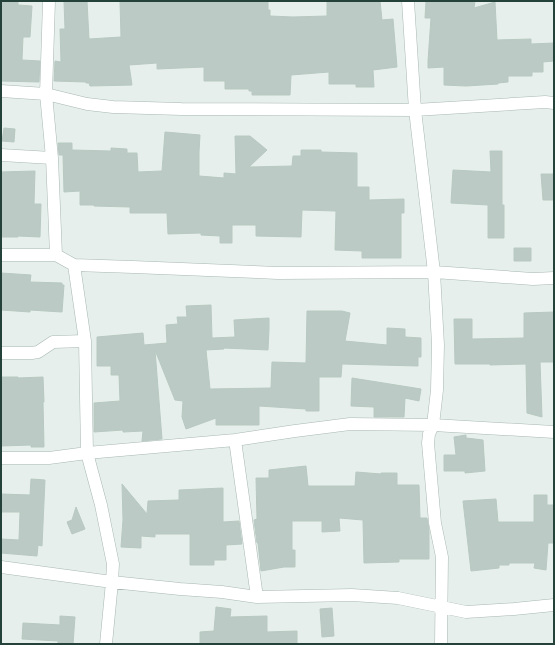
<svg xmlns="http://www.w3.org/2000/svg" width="555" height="645" viewBox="0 0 555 645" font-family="Helvetica,sans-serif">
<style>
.building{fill:#bbcac4;stroke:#b8c9c2}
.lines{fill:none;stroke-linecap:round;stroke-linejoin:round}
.minor-casing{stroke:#a8b8b2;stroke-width:13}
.minor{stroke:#fff;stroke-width:12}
</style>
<rect width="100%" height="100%" fill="#e6efeb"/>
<!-- building -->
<path class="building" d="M1 1H18V5L32 6 30 37H23L22 60 40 61 39 82 1 81Z
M64 1H87L89 39 121 37 120 1H268V10H270V16L293 17 327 16V1H380L382 20 393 19 397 67 373 70 374 87H356V84H329V72L291 75 290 95H252V91H249V89H225V81H204V67L157 69V63L129 65 132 85 90 86 89 83H86V82L54 81 55 61 61 62 60 29H65Z
M426 1H475L474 8 495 2 497 40 531 39V44L554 43V61L543 62V72H532V76H508V82L498 83V84L466 86 444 85V67L428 68V61L431 18H425Z
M4 128 15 129 14 142 2 141Z
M165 132 200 135 199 152V176L224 178V173L236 174 235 136H250L267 150 249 167 292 166 293 156H301V150H321V152L357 153V187H369V200L404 199V213H401V258H362V251L335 250 336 211 302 210 301 237 256 236V225H232V243H220V236L201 235V233L168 234 167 213H130V207L94 206V205H80V191L64 192 63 155H59L58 143H72V150L111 151V148L127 149V153H137L138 172 162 171Z
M490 151H502V205H504V238H488V205L451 203 453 170 491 172Z
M35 171 34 204H41L40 237 18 236V237H1V172Z
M541 174H554V200H543Z
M514 248H531V261H514Z
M1 273 31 275 30 282 62 283V285H64L62 312 30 310V312L1 310Z
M211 305 212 338 235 337 234 320 269 318V329L268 350 224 348V349L206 350 210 389 271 388 272 362 306 363 307 311H342L350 313 345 341 387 345V328L405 329V337L421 338V357H418V366L342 364 341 377H319V411H306V409L259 406V425H216V418L186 429 182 417 183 401 175 400 155 350 162 439 142 441 143 431 123 432V430L94 432V403L120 401 119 375H111V366H97V337L143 333 144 345 167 343 166 325 178 324 177 317H187L186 306Z
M554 312V362H540L542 417 527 413 526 364 490 365V364H455L454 319H472V339L524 338V313Z
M1 377H18V378L43 377 44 402H43L44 447H31V445L1 446Z
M352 378 421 389 419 401 405 398 404 417H374V407L351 406Z
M466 435V438L483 440 485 471 465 473V471H444V455H456L454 437Z
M306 466 308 486H355L356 472 381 474V473H397V485H419L420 518H427L429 530V559H399V562L364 563 363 520 339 518 340 531 322 532V521H292V550H295V567H284L261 571 258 543H257L254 520 257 519 256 478H269V470Z
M31 479 45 480 42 546 38 545 37 556 1 553V539L19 540 20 512H1V494L30 495Z
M122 484 147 514 148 501 179 500V490L223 488V522L239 521 242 544 226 545V560H214V565H190V534H155V537L141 536V548L121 547 123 520Z
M534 495H547V505H554V543H548L546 570 534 568 535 563H509V565H499V568L471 571 463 501 496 499 498 522H534Z
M76 507 85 529 72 534 67 522 72 520Z
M216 607 231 609 230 617 267 616V632L297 631V644H200V632L214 631Z
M332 608 334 636 322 637 320 609Z
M60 616 75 617 73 644H58V641L22 639 23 623 60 625Z"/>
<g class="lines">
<defs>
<path id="minor" d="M49 1 46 94 52 158 56 255 74 265 85 341 87 453 101 505 113 564 112 582 180 589 222 592 257 597 352 595 398 598 466 612 514 609 554 605
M408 1 415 110 434 272 438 345 437 390 433 425 429 434 428 443 435 523 442 557 441 644
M1 91 46 94 87 104 113 107 181 109 415 110 545 102 554 103
M1 155 52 158
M1 255H56
M74 265 133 267 278 273 434 272 533 279 554 278
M1 353H32L38 352 53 342 85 341
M235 440 257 597
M1 458H49L87 453 235 440 295 431 350 424 433 425 554 432
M1 567 112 582 106 644"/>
</defs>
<!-- minor casing -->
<use href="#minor" class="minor-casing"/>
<!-- minor -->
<use href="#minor" class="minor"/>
</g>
<!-- border -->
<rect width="555" height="645" fill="none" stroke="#24423a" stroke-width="4"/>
</svg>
